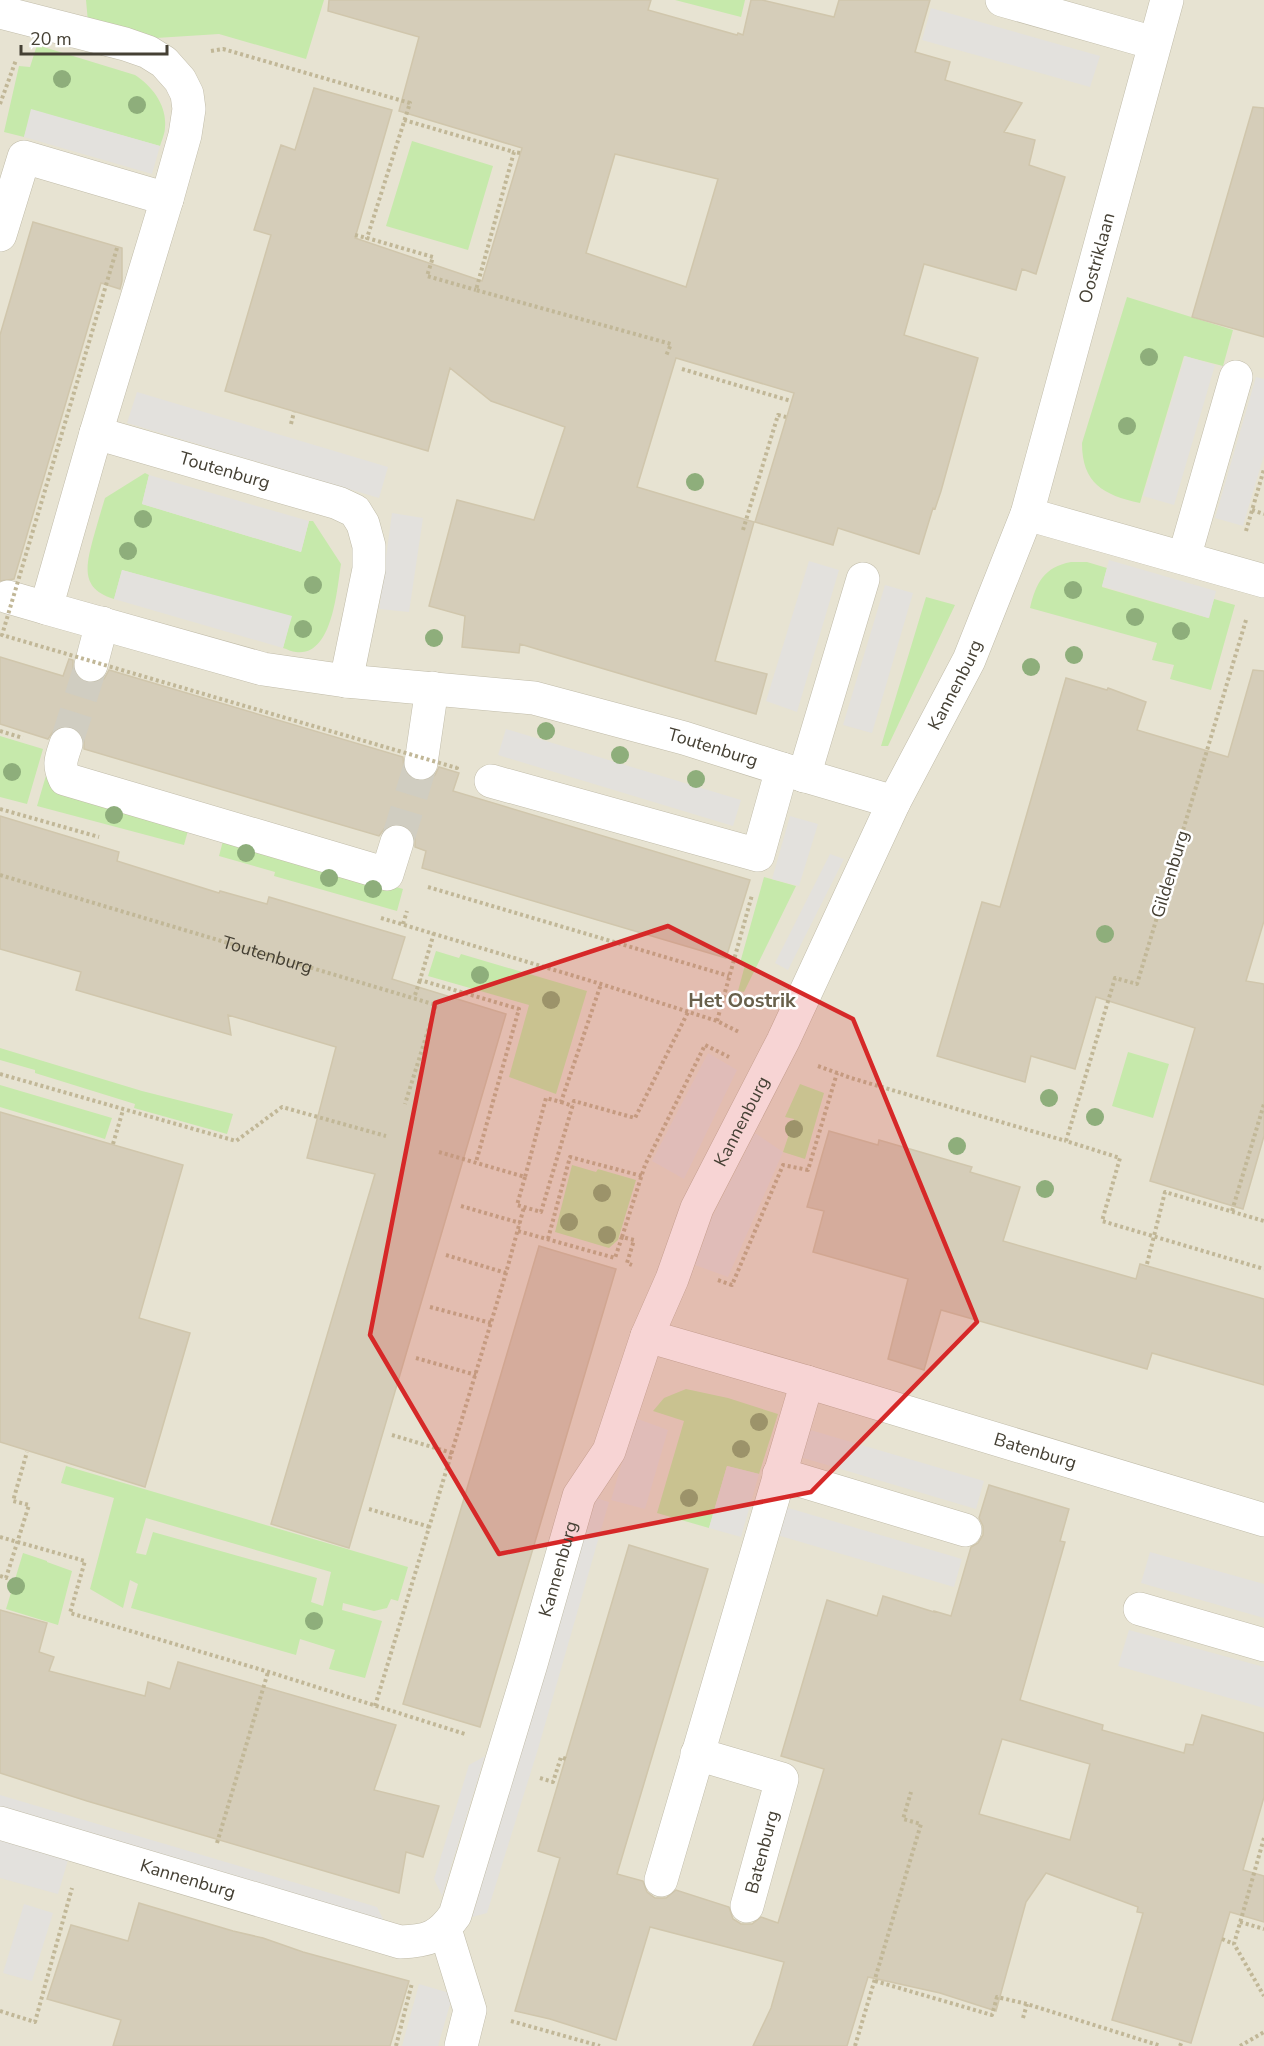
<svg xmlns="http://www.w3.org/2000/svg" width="1264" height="2046" viewBox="0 0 1264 2046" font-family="'Nunito Sans',sans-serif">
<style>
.residential{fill:#e7e3d2}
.green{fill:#c6e9ab;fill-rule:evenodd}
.parking{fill:#e3e1dd}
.building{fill:#d5cdb9;stroke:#d0c6ac;stroke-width:1.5;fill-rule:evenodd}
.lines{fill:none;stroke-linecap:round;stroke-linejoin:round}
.street-tunnel{stroke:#d0cdc1;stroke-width:33;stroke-dasharray:33 16;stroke-linecap:butt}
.street-casing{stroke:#c1bca9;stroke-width:34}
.path{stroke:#c1b797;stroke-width:4;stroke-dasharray:3 3;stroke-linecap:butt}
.street{stroke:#fff;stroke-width:33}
.path-bridge{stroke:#c1b797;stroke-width:4;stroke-dasharray:3 3;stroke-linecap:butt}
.tree{fill:#8eae7b}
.marked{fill:#d62828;fill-opacity:0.2;stroke:#d62828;stroke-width:4.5;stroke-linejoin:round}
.labels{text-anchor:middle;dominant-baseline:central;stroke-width:5;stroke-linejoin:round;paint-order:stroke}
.street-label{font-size:18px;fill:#454034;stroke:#fff}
.neighbourhood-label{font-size:20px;font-weight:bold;fill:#68604b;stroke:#fff}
</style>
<rect width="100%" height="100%" fill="#f3f0e4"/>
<!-- residential -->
<path class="residential" d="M0 0H1264V2046H0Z"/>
<!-- green -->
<path class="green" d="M86 0H324L306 59 219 34 156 38 88 22Z
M675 0H745L741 17Z
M37 45 135 75C152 86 167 105 165 127 165 133 162 140 160 146L32 110 24 137 4 132 19 66 30 67Z
M412 141 493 166 468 250 386 226Z
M1127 297 1233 330 1223 366 1184 356 1140 503C1103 495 1082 483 1082 443Z
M145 473 149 475 142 504 301 552 309 521H313L341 564C337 588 333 657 296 652 292 652 287 649 283 648L291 617 122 570 114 599C80 589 86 566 93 539 97 525 101 511 105 498Z
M1071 562H1087L1107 568 1102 587 1208 618 1214 599 1235 605 1211 690 1170 679 1174 665 1152 660 1157 643 1030 608C1036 583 1044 567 1071 562Z
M926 597 955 605 888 746H881Z
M0 736 43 749 27 804 0 797Z
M48 769 189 827 184 845 37 806Z
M224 837 403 889 397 911 274 876 275 872 219 856Z
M764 877 796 886 744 992 738 991 745 965 740 963Z
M436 951 459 958 461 954 587 991 556 1094 509 1077 529 1005 428 976Z
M0 1048 142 1091 233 1114 227 1134 134 1108 135 1104 35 1073V1070L0 1060Z
M1128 1052 1169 1064 1153 1118 1112 1106Z
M800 1084 824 1093 805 1159 783 1152 794 1119 785 1117Z
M0 1085 112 1118 105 1139 0 1107Z
M572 1165 596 1172 598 1169 636 1180 618 1240 609 1248 555 1232Z
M686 1389 728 1398 778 1414 759 1474 727 1466 709 1528 657 1513 684 1421 653 1411 664 1398Z
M66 1466 408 1567 398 1601 391 1599 387 1608 374 1611 343 1603 342 1610 382 1621 365 1678 329 1669 335 1650 300 1639 296 1655 131 1608 138 1584 130 1580 123 1608 90 1589 114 1498 61 1483ZM146 1518 331 1572 323 1606 311 1602 317 1578 153 1532 146 1555 136 1553Z
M23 1553 47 1561V1562L72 1571 58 1625 6 1609Z"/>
<!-- parking -->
<path class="parking" d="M931 8 1100 56 1090 87 922 40Z
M31 109 160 146 152 174 24 137Z
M1185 356 1215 365 1174 505 1143 496Z
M1256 377 1264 379V455L1243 526 1215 518Z
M137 392 388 467 379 498 127 423Z
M149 475 309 521 301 552 142 504Z
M392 513 423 518 409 612 379 609Z
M1109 560 1216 591 1209 618 1102 586Z
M809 561 839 570 797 712 766 701Z
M122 570 292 616 283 648 114 599Z
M885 585 913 593 872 733 843 725Z
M506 729 741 800 733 826 498 755Z
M790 816 818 824 799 886 772 879Z
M830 854 844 859 788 970 775 963Z
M708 1053 737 1070 684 1179 652 1161Z
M755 1133 783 1152 728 1277 695 1265 712 1217Z
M635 1418 668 1430 645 1509 611 1500Z
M807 1429 984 1481 976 1509 800 1457Z
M727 1466 759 1474 741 1537 709 1528Z
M596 1498 609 1502 538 1749 487 1913 472 1917Z
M785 1507 962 1559 954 1587 777 1535Z
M1150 1552 1264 1584V1618L1141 1583Z
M1129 1630 1264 1667V1708L1118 1666Z
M485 1756 442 1896 434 1879 469 1765Z
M0 1795 377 1907 386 1925 0 1810Z
M0 1840 68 1860 58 1894 0 1878Z
M24 1904 53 1913 32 1981 3 1973Z
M419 1984 453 1994 438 2046H402Z"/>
<!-- building -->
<path class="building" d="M329 0H651L648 10 737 35 738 33 743 35 751 0H762L834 17 839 0H930L915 52 950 62 945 80 1022 103 1004 132 1035 140 1029 165 1065 177 1036 274 1022 269 1016 290 924 264 904 335 978 358 941 491 935 509 933 508 919 554 838 528 833 545 755 522 794 393 676 358 637 487 754 522 715 661 767 674 756 714 520 644 519 653 462 647 465 616 429 606 457 500 534 520 565 427 491 401 450 368 428 451 225 391 271 235 254 230 281 145 295 150 314 88 392 110 355 238 482 281 522 148 399 111 419 37 328 11ZM615 154 718 179 686 287 586 253Z
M1253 107 1264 108V337L1192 317Z
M33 222 122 248V281L120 289 101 283 14 579 0 581V335Z
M0 657 63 676 69 659 73 660V669L77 678 86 683H96L104 679 109 670 403 757 404 770 409 777 418 781 428 780 435 775 439 767 459 773 453 791 750 880 726 958 422 868 426 851 415 847V837L410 829 403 824H392L384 829 379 836 84 749V740L80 732 71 726H63L54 730 48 739 0 724Z
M1253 670 1264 671V921L1246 981 1264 984V1136L1243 1209 1150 1181 1195 1028 1096 997 1075 1069 1031 1056 1025 1082 937 1056 982 902 1000 907 1066 678 1107 690 1108 688 1146 702 1137 730 1228 757Z
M0 816 119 852 117 861 219 893 220 891 267 904 269 897 405 937 392 979 506 1014 349 1548 271 1524 375 1174 307 1158 336 1047 228 1015 231 1035 76 990 81 972 0 949Z
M0 1112 183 1165 139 1318 190 1333 145 1487 0 1442Z
M829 1131 878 1145 879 1140 972 1167 970 1172 1020 1187 1003 1241 1136 1279 1140 1264 1264 1299V1385L1152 1353 1147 1369 941 1310 924 1370 888 1359 908 1279 813 1252 824 1211 807 1207Z
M539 1246 616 1269 480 1727 403 1704Z
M989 1485 1069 1509 1060 1541 1065 1542 1020 1700 1103 1725 1102 1730 1184 1753 1186 1744 1193 1745 1202 1715 1264 1733V1797L1243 1870 1264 1876V1922L1230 1912 1191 2043 1112 2020 1143 1913 1137 1912 1138 1907 1046 1873 1026 1902 996 2011 940 1993 868 1977 847 2046H753L771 2008 784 1962 650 1927 616 2040 550 2019 515 2011 560 1858 538 1851 629 1545 708 1569 617 1874 643 1881 647 1892 655 1898H666L676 1890 729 1907 733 1919 741 1924H752L761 1917 778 1923 824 1769 781 1756 827 1600 877 1616 883 1596 934 1612V1611L951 1616 971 1547 978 1543 983 1535V1526L979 1518ZM1002 1739 1090 1764 1070 1840 979 1814Z
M0 1610 47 1623 39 1652 54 1657 49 1671 145 1696 148 1682 170 1689 178 1662 396 1725 374 1790 439 1806 423 1857 406 1852 399 1893 87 1801 0 1773Z
M139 1903 233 1931 263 1938 303 1952 409 1981 390 2046H113L121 2020 47 1999 71 1925 128 1941Z"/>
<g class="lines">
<!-- street-tunnel -->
<path class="street-tunnel" d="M66 744 91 665
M397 842 421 763"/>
<defs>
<g id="street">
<path d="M1002 0 1154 43"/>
<path id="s1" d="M0 12 125 44 148 52 164 62 180 80 187 94 189 109 185 135 167 199 96 433 46 608 263 669 346 681 534 698 684 738 782 769 894 802"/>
<path d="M0 235 24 157 167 199"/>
<path id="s2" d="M96 433 338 503 355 511 363 524 369 546V569L346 681"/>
<path d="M1027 514 1264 581"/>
<path d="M1184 558 1236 377"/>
<path d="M8 597 46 608"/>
<path d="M91 665 102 623"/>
<path d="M66 744C61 759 58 764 65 779L387 874 397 842"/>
<path d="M421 763 432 688"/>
<path d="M804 776 863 579"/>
<path d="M491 781 758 855 782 769"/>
<path id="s3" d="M647 1336 807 1382 1264 1520"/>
<path d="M779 1474 965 1530"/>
<path d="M1140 1609 1264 1645"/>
<path d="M697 1754 782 1779 747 1906"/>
<path id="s4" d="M0 1823 400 1942C427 1941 439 1938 455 1915L531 1664 579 1496 609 1451 647 1336 672 1279 697 1208 783 1041 894 802 969 660 1027 514 1167 0"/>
<path d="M661 1880 807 1382"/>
<path d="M445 1929 470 2010 461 2046"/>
</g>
</defs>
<!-- street casing -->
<use href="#street" class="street-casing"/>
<!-- path -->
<path class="path" d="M211 51 223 49 410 103 367 238 433 257 427 276 476 290
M0 104 16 60
M404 120 514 152
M520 153 514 152 476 290 671 344 666 356
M355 235 367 238
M682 369 791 401
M291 424 294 412
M1252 510 1264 514
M743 530 778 415 786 417
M1246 531 1264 469
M1246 620 1137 984 1115 978 1066 1141 1120 1158 1102 1221 1264 1269
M0 731 23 738
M0 809 99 837
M428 887 729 976
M381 918 601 984 717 1021 739 1032
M403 924 407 911
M434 933 420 980 519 1009 476 1162
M415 995 420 980
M717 1021 752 895
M818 1066 851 1078 1066 1141
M0 1074 236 1141 282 1107 386 1136
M561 1102 573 1106
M113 1144 123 1110
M439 1152 525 1177 546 1098 561 1102 601 984
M525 1177 517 1205 541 1212 574 1101 635 1118 688 1012
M461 1206 520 1223
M1232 1211 1264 1104
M518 1231 615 1258 622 1237 634 1240 627 1263 632 1265
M622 1237 645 1165 705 1045 729 1057
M548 1239 570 1157 642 1176
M446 1255 506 1273
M718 1280 732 1285 783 1165 808 1170 837 1073
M430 1307 491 1323
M416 1358 476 1375
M392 1435 452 1453
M369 1509 430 1527
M0 1537 85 1561 70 1613 269 1672 465 1734
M0 1576 6 1578 29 1505 13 1501 27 1452
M375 1706 506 1273 524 1207
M540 1778 553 1782 561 1757 566 1759
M1264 1838 1234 1944 1264 1996
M217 1843 268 1672
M1240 1922 1264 1929
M1222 1939 1234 1944
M875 1981 992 2015 997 1997 1027 2004 1161 2046
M0 2011 35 2022 72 1888
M1023 2018 1027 2004
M511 2021 600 2046
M396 2046 412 1983
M855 2046 921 1824 903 1819 911 1792
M1180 2046 1182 2041
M1240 2046 1264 2032"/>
<!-- street -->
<use href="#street" class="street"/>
<!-- path-bridge -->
<g class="path-bridge">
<path d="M117 248 2 635 457 768V764"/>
<path id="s5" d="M0 875 436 1005 405 1104"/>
<path d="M1147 1264 1165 1192 1264 1221"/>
</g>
</g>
<!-- trees -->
<g class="tree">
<circle cx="62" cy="79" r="9"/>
<circle cx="137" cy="105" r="9"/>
<circle cx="1149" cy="357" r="9"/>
<circle cx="1127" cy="426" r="9"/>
<circle cx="695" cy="482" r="9"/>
<circle cx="143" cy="519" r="9"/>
<circle cx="128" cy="551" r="9"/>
<circle cx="313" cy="585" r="9"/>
<circle cx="1073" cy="590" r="9"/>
<circle cx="1135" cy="617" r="9"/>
<circle cx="303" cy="629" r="9"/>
<circle cx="1181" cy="631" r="9"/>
<circle cx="434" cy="638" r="9"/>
<circle cx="1074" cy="655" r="9"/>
<circle cx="1031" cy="667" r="9"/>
<circle cx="546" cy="731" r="9"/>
<circle cx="620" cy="755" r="9"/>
<circle cx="12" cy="772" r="9"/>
<circle cx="696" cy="779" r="9"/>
<circle cx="114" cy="815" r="9"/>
<circle cx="246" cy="853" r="9"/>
<circle cx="329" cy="878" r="9"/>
<circle cx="373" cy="889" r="9"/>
<circle cx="1105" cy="934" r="9"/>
<circle cx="480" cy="975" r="9"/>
<circle cx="551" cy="1000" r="9"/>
<circle cx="1049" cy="1098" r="9"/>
<circle cx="1095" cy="1117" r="9"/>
<circle cx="794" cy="1129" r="9"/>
<circle cx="957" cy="1146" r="9"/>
<circle cx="1045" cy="1189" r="9"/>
<circle cx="602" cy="1193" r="9"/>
<circle cx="569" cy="1222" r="9"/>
<circle cx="607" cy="1235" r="9"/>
<circle cx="759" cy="1422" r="9"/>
<circle cx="741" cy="1449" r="9"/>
<circle cx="689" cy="1498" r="9"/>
<circle cx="16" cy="1586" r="9"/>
<circle cx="314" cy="1621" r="9"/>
</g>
<!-- marked area -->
<path class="marked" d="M668 926 853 1019 977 1322 811 1492 499 1554 370 1335 435 1003Z"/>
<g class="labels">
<!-- street labels -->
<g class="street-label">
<text stroke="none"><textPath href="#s4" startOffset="2266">Oostriklaan</textPath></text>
<text stroke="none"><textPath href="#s2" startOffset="134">Toutenburg</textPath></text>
<text stroke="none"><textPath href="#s4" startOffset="1815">Kannenburg</textPath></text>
<text stroke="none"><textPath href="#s1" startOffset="1430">Toutenburg</textPath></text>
<text transform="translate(1170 874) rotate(-73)">Gildenburg</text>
<text stroke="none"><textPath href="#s5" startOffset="279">Toutenburg</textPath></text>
<text stroke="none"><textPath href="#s4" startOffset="1329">Kannenburg</textPath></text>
<text stroke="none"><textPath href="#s3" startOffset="405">Batenburg</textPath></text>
<text stroke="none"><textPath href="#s4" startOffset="843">Kannenburg</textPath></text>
<text transform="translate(762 1852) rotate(-75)">Batenburg</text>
<text stroke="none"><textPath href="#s4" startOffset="196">Kannenburg</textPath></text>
</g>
<!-- neighbourhood labels -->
<g class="neighbourhood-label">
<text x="742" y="1000">Het Oostrik</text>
</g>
</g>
<!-- scale -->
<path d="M21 45v9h146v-9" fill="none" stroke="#454034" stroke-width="3"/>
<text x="30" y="45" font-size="18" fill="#454034" stroke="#ffffff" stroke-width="4.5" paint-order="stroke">20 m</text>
</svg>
